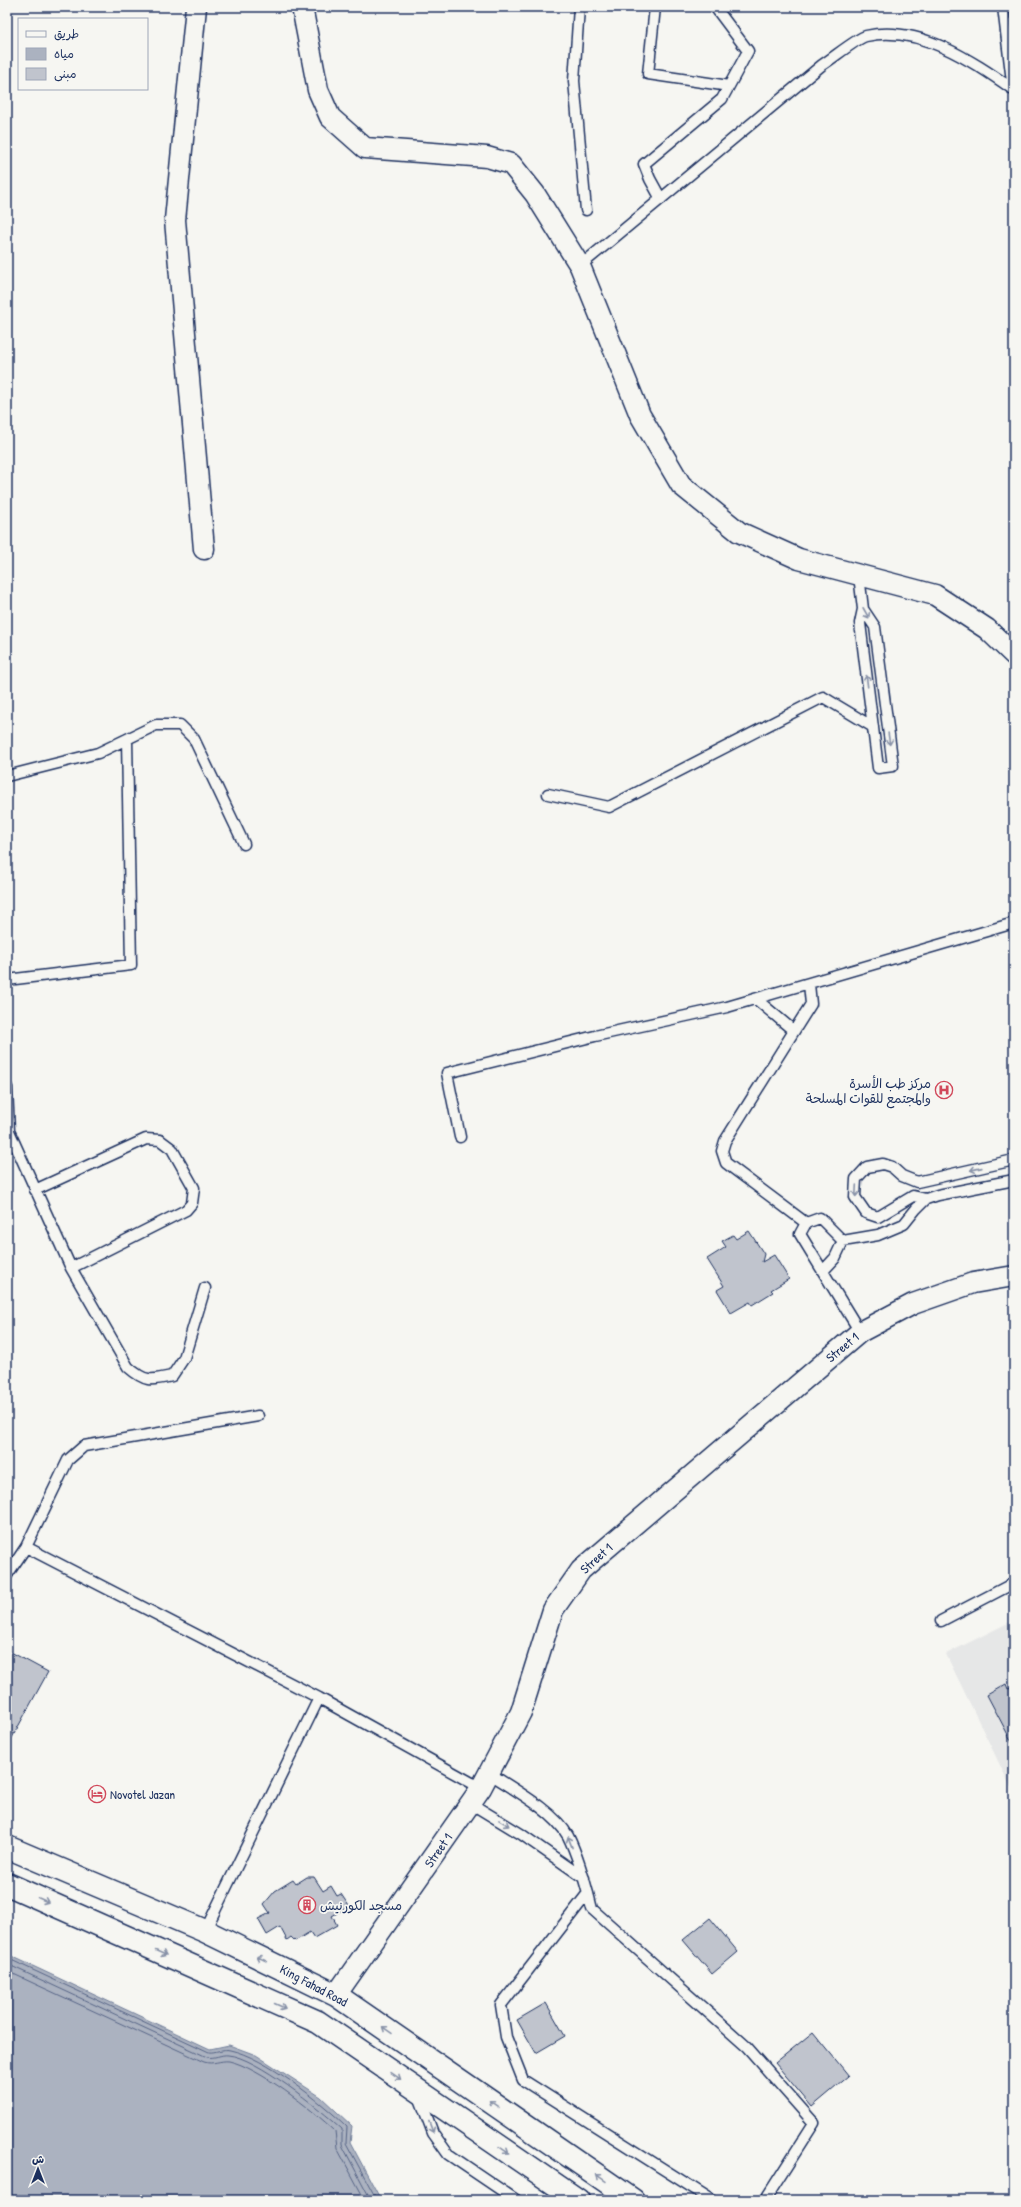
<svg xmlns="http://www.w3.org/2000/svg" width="1021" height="2207" viewBox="0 0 1021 2207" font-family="'Patrick Hand','Playpen Sans Arabic',sans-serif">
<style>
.built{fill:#e6e7e7}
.water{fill:#abb2c0;stroke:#717e99}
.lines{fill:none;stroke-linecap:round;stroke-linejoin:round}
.shore{stroke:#556385;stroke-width:1}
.building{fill:#c0c4cd;stroke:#1b2f5e}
.lane-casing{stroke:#1b2f5e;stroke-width:13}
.street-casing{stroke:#1b2f5e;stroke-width:23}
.primary-casing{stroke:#1b2f5e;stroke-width:25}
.lane{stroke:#f6f6f2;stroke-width:10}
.street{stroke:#f6f6f2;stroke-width:20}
.primary{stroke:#f6f6f2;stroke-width:22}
.oneway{stroke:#8892a8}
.labels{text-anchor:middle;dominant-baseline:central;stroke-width:3.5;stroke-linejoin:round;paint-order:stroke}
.poi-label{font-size:13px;fill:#1b2f5e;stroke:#f6f6f2;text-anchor:start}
.street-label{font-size:13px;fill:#1b2f5e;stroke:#f6f6f2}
</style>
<rect width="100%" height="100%" fill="#f6f6f2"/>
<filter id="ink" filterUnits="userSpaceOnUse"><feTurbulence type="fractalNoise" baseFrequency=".025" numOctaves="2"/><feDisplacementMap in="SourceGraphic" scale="8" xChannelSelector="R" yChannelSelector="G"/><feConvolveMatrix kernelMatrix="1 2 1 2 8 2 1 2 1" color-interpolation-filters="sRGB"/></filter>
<g filter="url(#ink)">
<!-- built -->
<path class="built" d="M1014 1620V1794L946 1654Z"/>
<!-- water -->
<path class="water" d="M7 1954 210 2049 229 2045 256 2055 321 2097 352 2126 350 2142 381 2200H7Z"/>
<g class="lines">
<!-- shore -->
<path class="shore" d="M7 1958 209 2052C215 2053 223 2048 230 2050 264 2057 322 2102 347 2127L346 2143 377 2200
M7 1964 207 2057C214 2059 221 2054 228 2055 256 2057 320 2109 342 2129V2145L371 2200
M7 1971 204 2062C213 2065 220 2060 229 2061 258 2067 313 2110 335 2131L337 2148 365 2200"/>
</g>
<!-- building -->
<path class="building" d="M749 1231 764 1254 762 1262 774 1255 789 1279 771 1290 773 1292 752 1305 750 1302 731 1313 717 1290 724 1286 707 1259 726 1247 722 1241 733 1235 736 1239Z
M7 1650 48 1672 7 1747Z
M1006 1684 1008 1689 1014 1686V1746L987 1695Z
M307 1877H314L323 1891 331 1886 337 1896 341 1894 349 1906 332 1916 337 1925 314 1938 310 1932 295 1941 291 1937 287 1940 280 1927 267 1935 258 1919 270 1913 264 1904 275 1891 293 1880 296 1884Z
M710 1918 738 1952 712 1974 683 1940Z
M546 2003 565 2036 536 2053 517 2020Z
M813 2032 849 2076 812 2107 775 2063Z"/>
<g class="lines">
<defs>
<path id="lane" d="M579 7 574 81 586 210
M655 7 648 74 729 86
M1003 7 1013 90
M661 199 650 179 644 164 722 99 748 51 715 7
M580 266 822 65C832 59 857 38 866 36 919 24 972 61 1014 90
M859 575 863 609 875 627 893 766 878 768 860 623 863 609
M7 776 98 753 156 725H180L194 739 244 844
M548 794 609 807 823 697 873 727
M7 980 131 965 127 739
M756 999 794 1031 725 1141 722 1151 726 1163 806 1223
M794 1031 811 1004 809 984
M7 1087 9 1131H7
M9 1131 71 1268 128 1367C145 1382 150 1381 172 1376L184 1358 205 1288
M460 1137 447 1073 595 1036 727 1007 1014 923
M35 1190 146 1139 160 1140 172 1149 194 1188 192 1203 186 1210 71 1268
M926 1199 913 1196 878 1217 866 1213 855 1197 856 1179 867 1167 883 1164 892 1167 902 1176 917 1182 1014 1160
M843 1241 820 1218 806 1223 800 1234 860 1332
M823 1271 835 1258 843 1241 878 1235 904 1224 916 1209 926 1199 938 1195 1014 1180
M26 1547 319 1698 481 1788
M7 1575 26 1547 68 1460 84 1446 258 1416
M941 1621 1014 1583
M489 1773C513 1789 554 1811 568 1836 579 1858 586 1885 592 1909L747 2047 814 2123 765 2200
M470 1803 521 1834 584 1878
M588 1893 501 2005 506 2037 523 2080 712 2200
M205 1931 319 1698
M419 2096 433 2133 448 2154 516 2200"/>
<path id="street" d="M196 7 175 220 204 549
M302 7 318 90 330 117 365 148 487 157 511 164 535 194 580 266 640 415 681 485 739 532 799 559 935 595 987 629 1014 655
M336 1995 481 1788 521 1712 553 1610 581 1570 860 1332 913 1304 973 1283 1014 1276"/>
<path id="primary" d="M7 1847 205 1931 336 1995 633 2200
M7 1884 318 2022 578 2200"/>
</defs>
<!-- lane casing -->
<use href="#lane" class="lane-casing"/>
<!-- street casing -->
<use href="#street" class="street-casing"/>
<!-- primary casing -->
<use href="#primary" class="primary-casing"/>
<!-- lane -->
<use href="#lane" class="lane"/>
<!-- street -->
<use href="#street" class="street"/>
<!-- primary -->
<use href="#primary" class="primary"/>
</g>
<!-- one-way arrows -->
<defs><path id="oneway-shaft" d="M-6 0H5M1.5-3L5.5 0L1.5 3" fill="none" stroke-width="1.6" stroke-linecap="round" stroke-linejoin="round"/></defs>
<g class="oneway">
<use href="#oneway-shaft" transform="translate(866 613) rotate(61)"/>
<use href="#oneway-shaft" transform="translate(867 681) rotate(-97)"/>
<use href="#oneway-shaft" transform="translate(889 739) rotate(82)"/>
<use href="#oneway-shaft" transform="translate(976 1169) rotate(167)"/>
<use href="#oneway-shaft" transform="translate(856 1191) rotate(93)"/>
<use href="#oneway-shaft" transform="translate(504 1823) rotate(31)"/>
<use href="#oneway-shaft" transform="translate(570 1842) rotate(-111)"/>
<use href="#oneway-shaft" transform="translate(43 1900) rotate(24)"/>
<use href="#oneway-shaft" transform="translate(161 1953) rotate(24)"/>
<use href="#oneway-shaft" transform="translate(262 1959) rotate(-154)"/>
<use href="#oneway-shaft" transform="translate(280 2006) rotate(24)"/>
<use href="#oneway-shaft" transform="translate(387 2030) rotate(-145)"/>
<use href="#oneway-shaft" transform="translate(396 2076) rotate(35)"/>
<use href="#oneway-shaft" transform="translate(494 2104) rotate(-145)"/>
<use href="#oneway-shaft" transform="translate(431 2127) rotate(69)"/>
<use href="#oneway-shaft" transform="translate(504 2150) rotate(34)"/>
<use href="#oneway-shaft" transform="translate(601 2178) rotate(-145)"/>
</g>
</g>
<!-- icons -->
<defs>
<symbol id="hospital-ring" viewBox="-11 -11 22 22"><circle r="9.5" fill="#f6f6f2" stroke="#d1495b" stroke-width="1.5"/><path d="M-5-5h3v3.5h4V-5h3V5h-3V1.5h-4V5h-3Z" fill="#d1495b"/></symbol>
<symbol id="hotel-ring" viewBox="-11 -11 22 22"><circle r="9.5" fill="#f6f6f2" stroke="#d1495b" stroke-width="1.5"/><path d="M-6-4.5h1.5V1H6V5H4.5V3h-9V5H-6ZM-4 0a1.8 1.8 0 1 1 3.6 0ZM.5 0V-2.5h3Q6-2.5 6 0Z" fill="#d1495b"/></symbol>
<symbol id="building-ring" viewBox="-11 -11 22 22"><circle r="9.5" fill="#f6f6f2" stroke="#d1495b" stroke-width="1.5"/><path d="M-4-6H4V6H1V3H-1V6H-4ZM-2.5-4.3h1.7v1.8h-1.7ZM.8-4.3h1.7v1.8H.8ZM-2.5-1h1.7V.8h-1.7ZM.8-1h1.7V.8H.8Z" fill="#d1495b"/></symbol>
</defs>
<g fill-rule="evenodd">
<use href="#hospital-ring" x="934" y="1080" width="20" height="20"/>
<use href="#hotel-ring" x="87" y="1784" width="20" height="20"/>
<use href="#building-ring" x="297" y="1895" width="20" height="20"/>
</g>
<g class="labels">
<!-- poi labels -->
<g class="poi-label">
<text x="931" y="1083" text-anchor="end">مركز طب الأسرة<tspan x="931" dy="15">والمجتمع للقوات المسلحة</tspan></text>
<text x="110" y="1794">Novotel Jazan</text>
<text x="320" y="1905">مسجد الكورنيش</text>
</g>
<!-- street labels -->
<g class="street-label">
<text transform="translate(842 1347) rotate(-40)">Street 1</text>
<text transform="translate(596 1558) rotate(-42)">Street 1</text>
<text transform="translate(438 1850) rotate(-55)">Street 1</text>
<text transform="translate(314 1985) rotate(28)">King Fahad Road</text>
</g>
</g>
<!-- margin -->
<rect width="1021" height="2207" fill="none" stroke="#f6f6f2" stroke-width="24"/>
<rect x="12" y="12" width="997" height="2183" fill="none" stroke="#1b2f5e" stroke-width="1.5" filter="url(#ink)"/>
<!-- legend -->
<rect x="18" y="18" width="130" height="72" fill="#f6f6f2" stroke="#9ea6b7"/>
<rect x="26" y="31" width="20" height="6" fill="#f6f6f2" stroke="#9ea6b7"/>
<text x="54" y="38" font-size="12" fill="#1b2f5e">طريق</text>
<rect x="26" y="48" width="20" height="12" fill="#abb2c0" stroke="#9ea6b7"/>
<text x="54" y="58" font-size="12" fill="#1b2f5e">مياه</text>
<rect x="26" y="68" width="20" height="12" fill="#c0c4cd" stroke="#9ea6b7"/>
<text x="54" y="78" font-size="12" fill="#1b2f5e">مبنى</text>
<!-- north arrow -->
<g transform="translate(38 2169)" stroke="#f6f6f2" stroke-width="3" paint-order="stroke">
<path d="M0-3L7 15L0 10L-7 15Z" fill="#1b2f5e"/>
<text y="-6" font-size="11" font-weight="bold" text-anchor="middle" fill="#1b2f5e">ش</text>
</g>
</svg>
